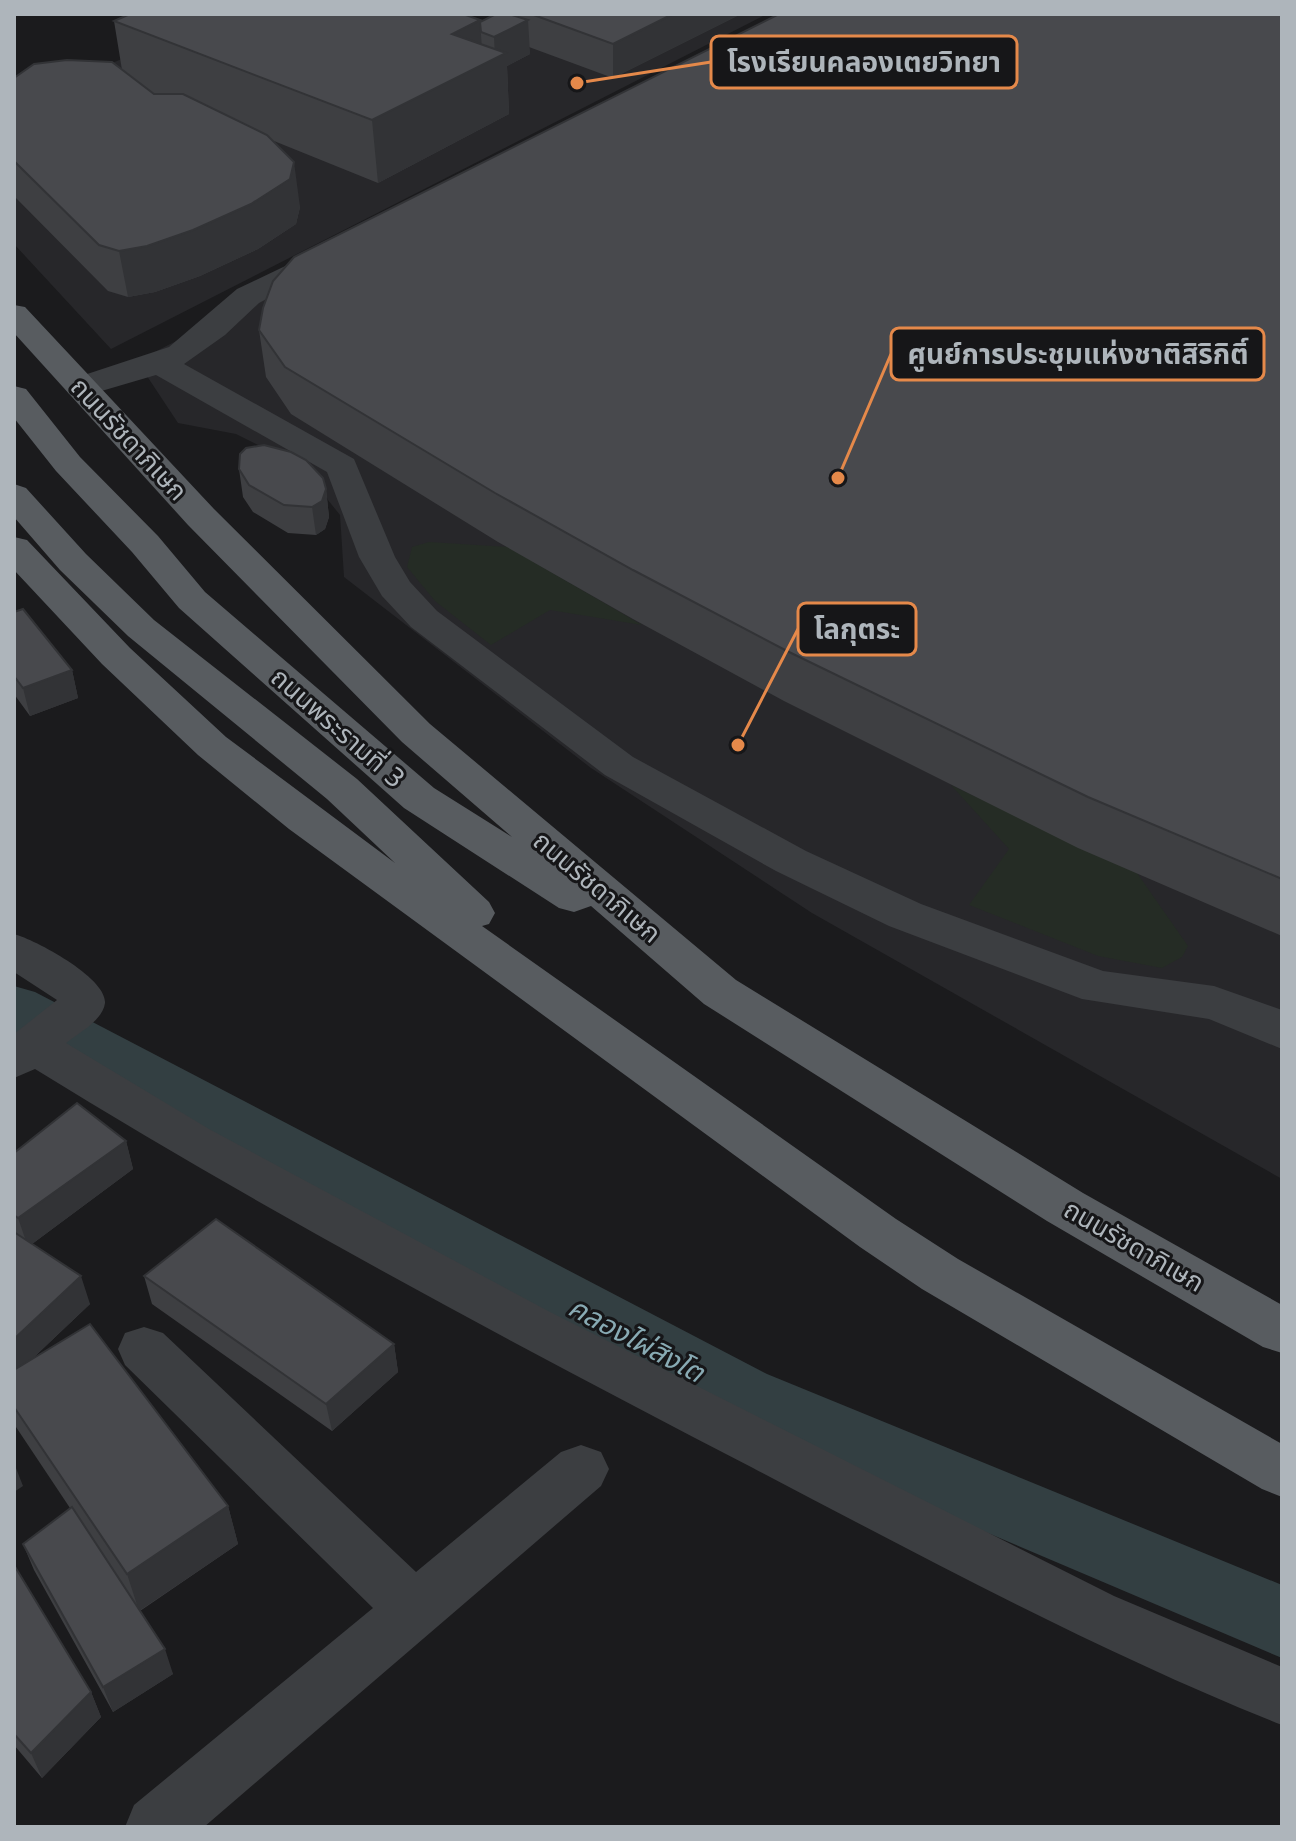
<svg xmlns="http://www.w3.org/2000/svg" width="1296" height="1841" viewBox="0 0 1296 1841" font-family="'DejaVu Sans','Noto Sans Thai',sans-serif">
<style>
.built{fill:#27272a}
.green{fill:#252c25}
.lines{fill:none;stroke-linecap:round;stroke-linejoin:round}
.canal{fill:#333f42;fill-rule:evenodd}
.minor{fill:#3c3e41;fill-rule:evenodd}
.major{fill:#585c60;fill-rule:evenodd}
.wall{fill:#3e3f42}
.shaded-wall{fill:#323336}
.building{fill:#48494d;stroke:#323336;stroke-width:2}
.labels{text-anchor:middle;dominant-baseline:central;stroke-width:6;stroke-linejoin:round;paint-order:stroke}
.street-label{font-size:26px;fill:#aeb5bb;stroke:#161618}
.water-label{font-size:28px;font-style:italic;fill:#88aab3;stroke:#161618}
.leader{fill:none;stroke:#e5894a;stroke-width:3}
.callout-dot{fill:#e5894a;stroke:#161618;stroke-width:3}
.callout{fill:#161618;stroke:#e5894a;stroke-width:3}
.callout-label{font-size:28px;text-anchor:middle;font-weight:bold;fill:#aeb5bb}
</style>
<rect width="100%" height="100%" fill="#1b1b1d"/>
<!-- built -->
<path class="built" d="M227 14 447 57 537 14H767L111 349 14 244V105Z
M816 14H1282V1179L812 913 591 768 344 577 340 515 311 479 280 456 236 434 178 423 137 361Z"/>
<!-- green -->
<path class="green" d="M429 542 508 547 642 625 550 610 491 645 435 601 407 567 412 547Z
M951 785 1137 873 1188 946 1182 957 1162 968 1098 956 969 905 1009 849Z"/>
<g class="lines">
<!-- canal -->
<path class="canal" d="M14 986 35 992 767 1374 1282 1585V1658L717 1418 14 1035Z"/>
<!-- minor -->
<path class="minor" d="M325 247 336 250 340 256 336 262 259 303 225 335 184 364 354 459 395 557 410 582 437 611 633 757 806 851 921 904 1103 971 1214 986 1282 1010V1049L1209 1019 1082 999 889 926 776 871 605 775 411 627 382 596 359 557 327 472 156 375 81 397 69 394 64 387 69 380 169 347 237 289Z
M14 934C36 940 107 978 105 1003 103 1020 79 1033 66 1043L209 1129 550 1312 1114 1596 1282 1667V1725C1099 1652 927 1559 753 1468 510 1342 268 1213 35 1069L14 1078V1034L57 1000 14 972Z
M144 1327 163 1333 416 1572 561 1452 581 1445 601 1452 609 1469 601 1486 204 1827H125L134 1805 373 1608 125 1365 118 1349 125 1333Z"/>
<!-- major -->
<path class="major" d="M14 305 25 307 214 509 430 724 736 980 1083 1193 1282 1305V1353L1263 1347 1047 1221 704 1004 591 906 574 912 559 908 404 808 179 608 132 552 56 471 14 418V386L26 389 80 457 158 536 205 592 434 788 512 837 402 742 188 525 14 333Z
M14 484 26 488 86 554 154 620 357 779 489 902 495 913 489 924 482 926 896 1219 958 1259 1282 1444V1497L1262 1489 922 1289 860 1247 289 829 198 755 102 664 14 570V537L27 540 130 648 226 737 395 863 327 799 128 636 60 570 14 517Z"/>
</g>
<!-- wall -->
<path class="wall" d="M515 14H741L613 78 529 47 530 54 507 66 509 114 378 183 274 141 300 207 296 224 258 249 200 276 155 292 128 297 108 291 14 196V78L122 70 114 21 480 22 515 16Z
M1282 14V936L1078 848 784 701 633 619 498 542 291 414 266 377 259 330Z
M239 469 326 489 329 517 325 529 316 535 288 533 253 512 243 497Z
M14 612 72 670 78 698 30 716 14 694Z
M126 1141 133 1169 32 1244 90 1304 31 1360 228 1506 238 1544 140 1611 173 1674 113 1712 34 1570 23 1544 70 1508 14 1424V1153Z
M144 1276 394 1344 398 1372 332 1431 152 1304Z
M14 1565 91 1692 101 1717 42 1778 14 1745Z"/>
<!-- shaded-wall -->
<path class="shaded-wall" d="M673 14H741L613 78V44Z
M480 20 483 64 495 58 494 37 528 20 530 54 507 66 509 114 378 183 372 120 452 34Z
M294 162 300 207 296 224 258 249 200 276 155 292 128 297 119 251Z
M326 489 329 517 325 529 316 535 312 507Z
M72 670 78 698 30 716 23 688Z
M126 1141 133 1169 28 1247 18 1218Z
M81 1276 90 1304 14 1376V1339Z
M394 1344 398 1372 332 1431 326 1404Z
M14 1463 23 1486 14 1492Z
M228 1506 238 1544 139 1611 127 1574Z
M165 1649 173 1674 113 1712 103 1687Z
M91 1692 101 1717 42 1778 31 1753Z"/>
<!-- building -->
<path class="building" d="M130 14H463L480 20 452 34 506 53 372 120 114 21Z
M496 14H509L528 20 494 37 481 32 480 22Z
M531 14H673L613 44Z
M779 14H1282V879L1088 797 787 651 633 570 495 493 285 367 259 330 263 308 273 281 294 257Z
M67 60 112 62 154 94H183L267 135 294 162 290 179 251 204 193 230 147 246 119 251 99 245 14 161V78L34 64Z
M264 445 291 452 306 460 323 478 326 489 322 501 312 507 284 505 249 485 239 469 240 454 246 448Z
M23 609 72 670 23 688 14 676V612Z
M77 1103 126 1141 18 1218 14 1215V1153Z
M216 1219 394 1344 326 1404 144 1276Z
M14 1232 81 1276 14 1339Z
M90 1324 228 1506 127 1574 14 1407V1370Z
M72 1507 165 1649 103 1687 23 1544Z
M14 1565 91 1692 31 1753 14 1734Z"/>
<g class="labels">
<!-- street labels -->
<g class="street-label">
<text transform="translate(129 439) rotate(47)">ถนนรัชดาภิเษก</text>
<text transform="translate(338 728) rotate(41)">ถนนพระรามที่ 3</text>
<text transform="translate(597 887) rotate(40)">ถนนรัชดาภิเษก</text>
<text transform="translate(1134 1246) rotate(30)">ถนนรัชดาภิเษก</text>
</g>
<!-- water labels -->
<g class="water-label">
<text transform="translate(636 1340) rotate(28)">คลองไผ่สิงโต</text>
</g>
</g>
<!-- callouts -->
<path class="leader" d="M577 83L711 62M838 478L891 354M738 745L798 629"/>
<g class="callout-dot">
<circle cx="577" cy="83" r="8"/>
<circle cx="838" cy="478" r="8"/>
<circle cx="738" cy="745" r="8"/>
</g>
<g class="callout">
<rect x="711" y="36" width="306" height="52" rx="8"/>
<rect x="891" y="328" width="373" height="52" rx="8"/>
<rect x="798" y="603" width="118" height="52" rx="8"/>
</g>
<g class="callout-label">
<text x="864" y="72">โรงเรียนคลองเตยวิทยา</text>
<text x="1078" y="364">ศูนย์การประชุมแห่งชาติสิริกิติ์</text>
<text x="857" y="639">โลกุตระ</text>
</g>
<!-- border -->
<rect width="1296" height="1841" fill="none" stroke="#aeb5bb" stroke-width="32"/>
</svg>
